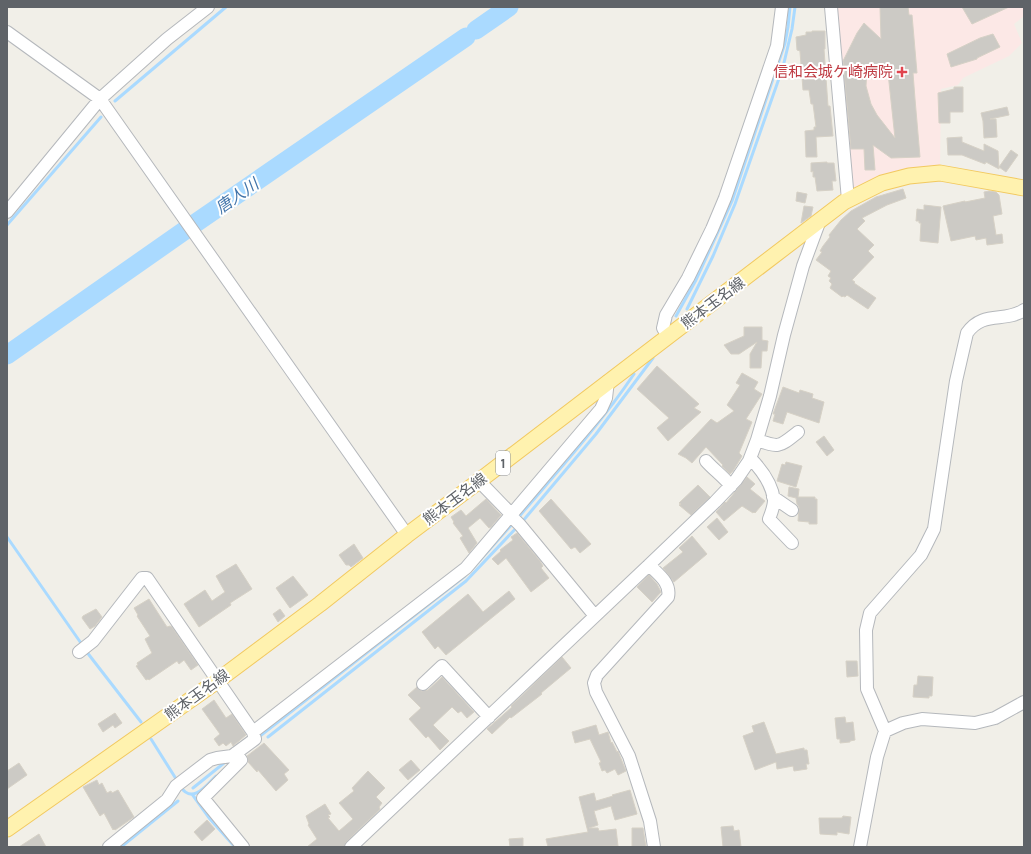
<svg xmlns="http://www.w3.org/2000/svg" width="1031" height="854" viewBox="0 0 1031 854" font-family="Karla,'Noto Sans JP',sans-serif">
<style>
.medical{fill:#fce8e6}
.lines{fill:none;stroke-linecap:round;stroke-linejoin:round}
.stream{stroke:#aadaff;stroke-width:3}
.river{stroke:#aadaff;stroke-width:19}
.building{fill:#cccac5;stroke:#d6d1c6;fill-rule:evenodd}
.minor-casing{stroke:#b5b8bc;stroke-width:14}
.major-casing{stroke:#f2c960;stroke-width:17}
.minor{stroke:#fff;stroke-width:12}
.major{stroke:#fff2af;stroke-width:15}
.health-dot{fill:#e0444e;stroke:#fff;stroke-width:1.5}
.labels{text-anchor:middle;dominant-baseline:central;stroke-width:4;stroke-linejoin:round;paint-order:stroke}
.shield{fill:#fff;stroke:#8f9295;stroke-width:1}
.shield-label{font-size:14px;font-weight:bold;fill:#5f6368}
.health-label{font-size:15px;fill:#be3a42;stroke:#fff;text-anchor:end}
.street-label{font-size:15px;fill:#5f6368;stroke:#fff}
.water-label{font-size:16px;font-style:italic;fill:#4174aa;stroke:#fff}
</style>
<rect width="100%" height="100%" fill="#f1efe8"/>
<!-- medical -->
<path class="medical" d="M825 7H1024V16L1014 24 1022 43 1009 56 963 78 958 85 941 89 940 170 841 200 831 8Z"/>
<g class="lines">
<!-- stream -->
<path class="stream" d="M115 101 226 7
M7 225 101 117
M687 309 713 256 735 204 783 67 792 29 795 7
M676 316 696 280 732 201 785 43 788 27 790 7
M517 519C557 472 599 426 634 374
M522 522 596 434 653 358
M7 537 83 646
M473 568 513 523
M86 651 141 722
M260 736 465 576
M268 737 466 581 518 526
M151 739 178 782
M180 786C192 805 206 786 216 776
M193 788 224 763
M192 794 210 819 235 847
M121 847 178 801"/>
<!-- river -->
<path class="river" d="M476 30 509 7
M7 355 184 231 466 37"/>
</g>
<!-- building -->
<path class="building" d="M880 7H908L909 15H912L917 73H913L915 99 920 157 891 158 873 145 875 170H865L864 149H851L843 61 857 33 864 23 881 39ZM867 68 888 73 895 138 877 115 871 104 866 86Z
M962 7H1009L972 24Z
M812 31H825V49H824L828 106H830L833 136 816 137 817 157H806L805 131 814 130V127H816L813 104H811L809 90H803L800 52V51L797 50 796 37 806 35V32H812Z
M993 34 1000 47 977 58V59L951 67 947 54 980 38Z
M954 87H963V112H950V123H939L938 93 954 89Z
M1007 107 1009 115 990 119H996L997 137 984 138 983 121 981 113Z
M962 137V142L984 151V144L998 151 999 169 986 162 985 164 962 155H948L947 138Z
M1011 150 1018 155 1006 172 999 167Z
M827 162V163H834L836 181H832L833 190 817 191 815 177H813V171L811 172V163Z
M903 189 906 198 887 205 862 218 865 221 857 229 874 245 868 251 874 257 852 280 855 282 854 283 876 298 868 309 847 295 845 297 843 296 842 297 830 288 832 284 829 281 831 278 828 276 831 271 816 260 822 252 820 251 823 246 830 237 829 235 841 220 851 211 876 197Z
M989 191 996 192 999 195 1002 214 993 216 996 235 1002 234 1003 243 987 245 986 238 976 240 975 236 951 241 943 206 965 201V202L985 198 984 192Z
M797 192 807 194 805 203 796 201Z
M924 205 941 207 938 243 920 241 921 223H919V221H916L917 209 924 210Z
M804 206 813 207 811 216 801 223Z
M744 327H762V340L768 341 767 351H762L761 368H750V354L757 342 739 354H731L724 345 744 336Z
M657 366 699 404 694 408 701 412 668 441 657 428 669 418 637 389Z
M742 373 758 382 754 389 762 394 746 419 752 422 739 453 742 456 733 471 730 474 722 466 723 465 706 447 692 463 686 458 678 454 711 419 717 423 734 411 727 405 740 385 736 383Z
M783 387 799 393 800 390 813 394 812 398 824 402 819 423 787 412 783 424 773 421 775 414H773Z
M824 436 834 450 827 456 816 442Z
M786 462 802 466 796 487 777 481 782 464 785 465Z
M747 477 755 484 750 489 765 501 755 513 754 512 753 513 742 506 724 521 716 512 725 502 726 503Z
M698 485 710 497 691 515 679 505 681 504 679 503Z
M789 487 799 489 798 497H815V499H817V524H809V522L798 521 799 507 797 504 796 498 788 496Z
M486 499 501 515 491 527 489 528 480 518 468 528 477 543 469 553 460 538 463 536 453 523 454 522 451 517 461 510 466 516Z
M551 499 591 544 580 553 575 547 571 549 539 511Z
M717 518 728 532 719 540 707 527Z
M517 533 540 561 543 566 541 568 549 578 531 592 506 558 498 565 492 559 501 551 500 550 513 540 511 537Z
M692 536 707 554 674 582 663 568 683 552 679 548Z
M354 544 363 558 351 567 349 565H346L339 555Z
M236 564 252 589 230 603 231 605 199 627 184 604 205 590 212 601 225 592 216 576Z
M649 575 657 584 661 592 652 602 637 587Z
M293 576 308 595 290 608 276 588Z
M509 591 515 599 446 655 438 646 435 649 422 632 468 594 483 612Z
M149 599 167 627 170 626 172 627 198 665 191 670 184 660 179 664 177 661 149 680 148 679 146 680 136 666 138 665 137 663 152 653 145 639 150 636 137 616 138 615 134 608Z
M96 609 102 617 95 626 90 629 82 618 83 616Z
M280 609 285 616 278 622 273 614Z
M562 657 571 668 541 693 542 694 511 718 510 717 492 734 487 729 512 707 511 706Z
M846 661H857L858 676 847 677Z
M918 676 933 677 932 696H929V698L913 697 914 685H917Z
M442 677 474 712 467 718 461 711 458 713 452 707 433 725 449 741 440 750 428 736 426 738 409 719 421 708 408 695 417 687 421 691 428 690Z
M214 700 226 718 232 714 246 735 233 746 231 742 226 746 223 743 219 746 214 739 220 734 202 709Z
M115 713 122 723 115 728 113 725 103 732 98 724Z
M845 717 846 723 853 722 855 740 850 741V742L840 743V739H837L835 718Z
M764 722 776 754 804 748V750H807L809 764H806L807 769 794 771 793 766 777 769 776 762 755 770 743 736 754 732 752 726Z
M596 725 599 735 608 732 611 743 612 742 617 752 618 751 626 771 618 775 615 769 607 773 605 770 602 771 599 763 601 762 590 739 575 743 572 732Z
M264 743 289 770 284 774 288 780 276 791 258 770 257 772 248 762 247 756Z
M411 760 420 770 408 780 399 770Z
M19 763 27 775 7 789V771Z
M368 771 385 788 376 797 382 803 379 807 380 809 346 842 344 847H307L317 839 308 825 309 824 306 816 325 804 331 814 328 815 330 817 328 818 339 831 353 819 339 803 354 791 352 788Z
M97 780 99 785 102 783 107 793 111 791 112 793 118 790 134 817 115 830 114 829 113 830 104 813 100 816 83 787Z
M630 790 637 814 615 820 611 806 594 811 598 825 589 828H598L599 831 616 829 618 846 548 847 546 839 588 832 579 797 594 793 596 801 613 796 612 795Z
M843 816 851 817 849 834 837 832V835L820 834 819 818H842Z
M207 820 215 829 202 841 194 832Z
M733 826 734 831 739 830 741 847H723L721 827Z
M632 828H643L646 847H632Z
M39 834 46 847H19Z
M523 838V847H510L509 839Z"/>
<g class="lines">
<defs>
<path id="minor" d="M831 7 848 200
M7 32 100 99 407 535
M7 212 100 99 167 39 208 7
M668 336 663 328 666 315 688 278 712 229 725 198 777 46 782 7
M757 440C780 448 779 447 798 432
M750 458C761 469 772 484 774 500 774 506 771 514 769 519L792 543
M706 461C714 470 723 476 731 486
M479 481 512 515
M773 497 792 510
M511 516 520 525 595 616
M649 565C659 575 671 583 668 597L597 675 594 683 596 692 629 756 650 821 654 847
M79 652 93 641 142 578H147L253 732 255 739 232 756 217 758 210 760 176 786 167 800 109 847
M423 684 442 666 489 717
M885 731 903 723 922 719 975 723 995 718 1024 702
M253 732 466 568 601 409 606 398 608 381
M236 753 241 760 203 798 243 847
M351 847 649 565 715 502 736 480 749 461 757 440 770 396 784 335 803 266 820 220
M860 847 877 757 885 731 867 689 866 630 870 613 921 555 934 529 956 381 967 333C983 310 1005 323 1024 310"/>
<path id="major" d="M7 829 217 681 320 604 407 535 479 481 844 202 882 183 909 176 940 173 1024 188"/>
</defs>
<!-- minor casing -->
<use href="#minor" class="minor-casing"/>
<!-- major casing -->
<use href="#major" class="major-casing"/>
<!-- minor -->
<use href="#minor" class="minor"/>
<!-- major -->
<use href="#major" class="major"/>
</g>
<!-- markers -->
<path class="health-dot" d="M900 66h4v4h4v4h-4v4h-4v-4h-4v-4h4z"/>
<g class="labels">
<!-- shield labels -->
<rect class="shield" x="496" y="451" width="14" height="24" rx="3"/>
<g class="shield-label">
<text x="503" y="463">1</text>
</g>
<!-- health labels -->
<g class="health-label">
<text x="893" y="72">信和会城ケ崎病院</text>
</g>
<!-- street labels -->
<g class="street-label">
<text transform="translate(713 303) rotate(-37)">熊本玉名線</text>
<text transform="translate(455 499) rotate(-37)">熊本玉名線</text>
<text transform="translate(197 695) rotate(-36)">熊本玉名線</text>
</g>
<!-- water labels -->
<g class="water-label">
<text transform="translate(237 196) rotate(-35)">唐人川</text>
</g>
</g>
<!-- border -->
<rect width="1031" height="854" fill="none" stroke="#5f6368" stroke-width="16"/>
</svg>
